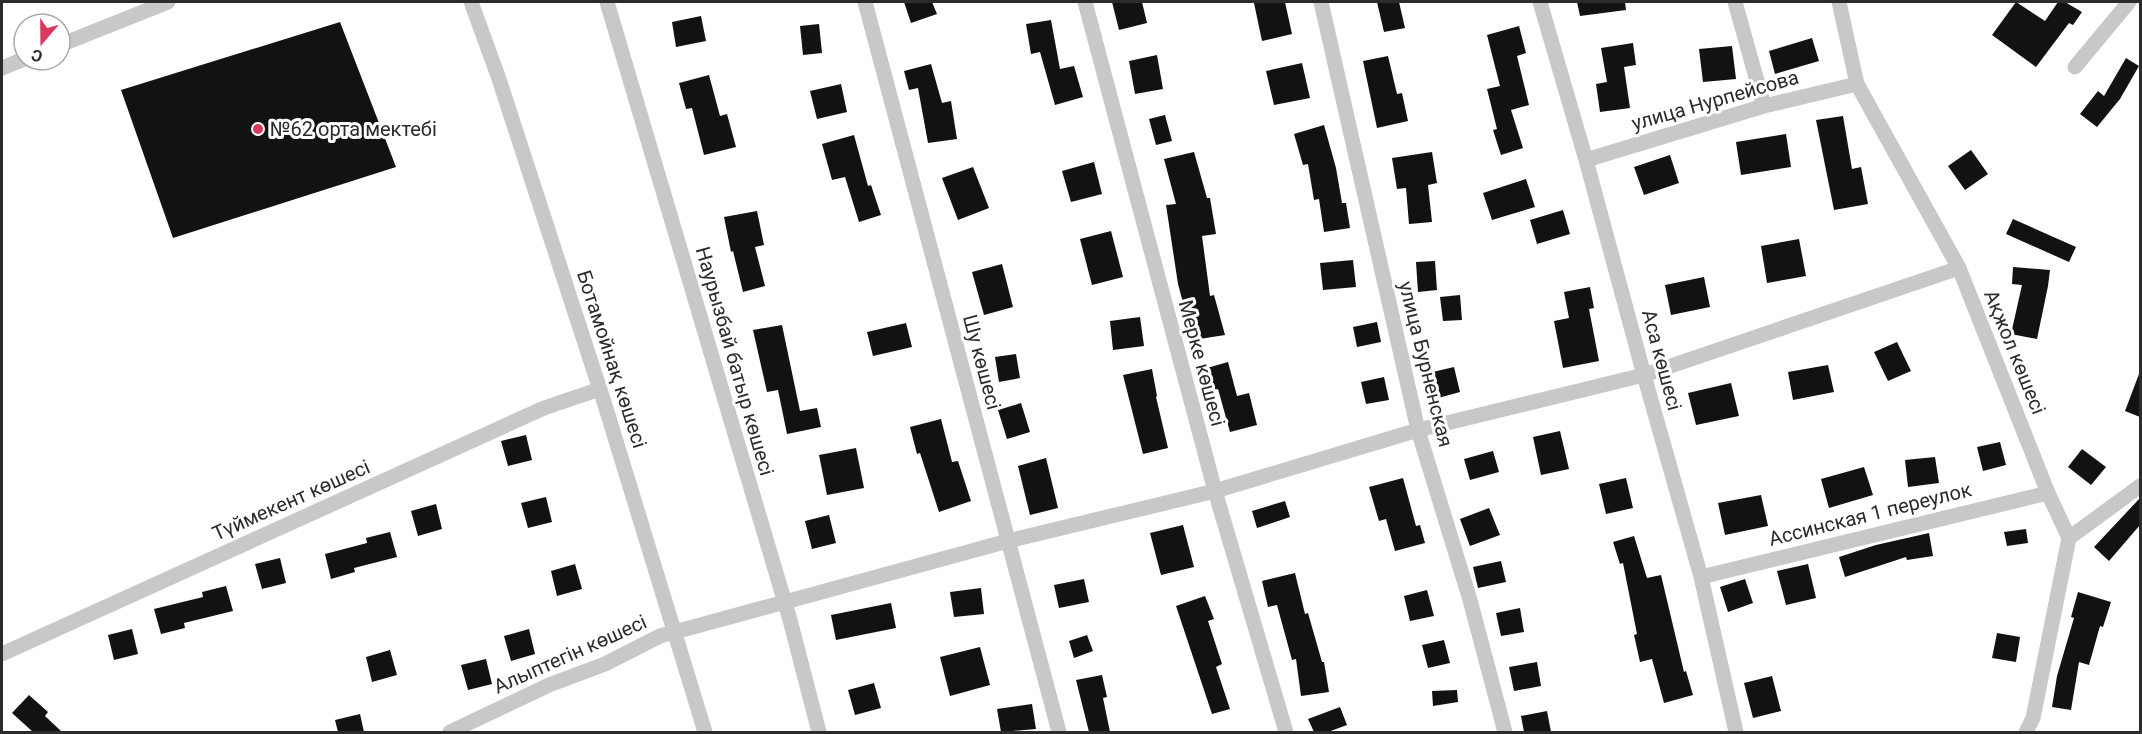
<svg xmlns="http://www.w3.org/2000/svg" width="2142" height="734" viewBox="0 0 2142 734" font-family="Roboto,sans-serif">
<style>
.building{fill:#121212}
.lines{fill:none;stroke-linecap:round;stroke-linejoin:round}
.street{stroke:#c8c8c8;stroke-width:15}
.poi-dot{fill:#d63a5e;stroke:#fff;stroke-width:2}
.labels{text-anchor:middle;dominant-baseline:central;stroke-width:6;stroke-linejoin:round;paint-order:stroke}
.street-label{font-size:20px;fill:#2b2b2b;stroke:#fff}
.poi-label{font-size:20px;fill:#2b2b2b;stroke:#fff;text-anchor:start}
</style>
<rect width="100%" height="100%" fill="#fff"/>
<!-- building -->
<path class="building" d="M904 2H932L937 14 911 23Z
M1112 2H1142L1147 23 1119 30Z
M1261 2H1285L1292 34 1262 41 1254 3Z
M1377 2H1399L1405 28 1384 32Z
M1577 2H1625L1626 10 1580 16Z
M2016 2 2045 21 2058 2H2065L2082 12 2073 25 2069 23 2036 67 1992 35Z
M701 16 706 41 676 47 672 22Z
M1051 20 1060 69 1074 66 1083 97 1055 105 1040 52 1031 54 1026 24Z
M340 22 396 167 173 238 121 90Z
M819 24 822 53 803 55 800 26Z
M1519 26 1526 53 1517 56 1529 105 1511 110 1523 148 1501 155 1493 130 1497 129 1487 89 1500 86 1487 35Z
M1812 38 1819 61 1775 74 1769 51Z
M1633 43 1636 65 1624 67 1630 108 1600 112 1596 84 1607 82 1601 48Z
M1732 46 1736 79 1703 82 1699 49Z
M1157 55 1163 89 1135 94 1129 61Z
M1388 56 1397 94 1402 93 1408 121 1377 128 1363 61Z
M2126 58 2139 66 2120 99 2097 127 2080 114 2098 91 2104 96Z
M1302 63 1310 98 1274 105 1266 71Z
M931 64 942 103 951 101 957 139 928 143 918 88 909 90 904 71Z
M709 75 720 116 727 114 736 147 704 155 692 108 686 109 679 83Z
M841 84 847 112 817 119 810 91Z
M1165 115 1172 141 1156 145 1149 119Z
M1843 116 1852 169 1861 167 1868 204 1834 210 1816 120Z
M1324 125 1336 168 1342 203H1346L1350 228 1324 232 1319 199 1314 200 1308 164 1303 165 1294 134Z
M1786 134 1791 167 1741 175 1736 142Z
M854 135 868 186 871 185 881 215 859 222 845 177 832 180 822 144Z
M1971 150 1988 174 1965 190 1948 166Z
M1194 152 1207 198H1210L1216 234 1202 236 1210 296 1214 295 1225 335 1193 340 1178 284 1166 205 1176 204 1164 159Z
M1432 152 1437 183 1428 185 1432 222 1409 224 1406 188 1397 189 1392 158Z
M1670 155 1679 183 1644 195 1634 167Z
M1094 162 1102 194 1071 202 1062 171Z
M973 167 989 208 958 220 942 178Z
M1526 179 1535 207 1492 220 1483 193Z
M1563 210 1570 234 1537 244 1530 220Z
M757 211 764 245 755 247 765 286 743 292 733 251 731 252 724 217Z
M2013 219 2076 247 2069 262 2006 234Z
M1111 231 1123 277 1092 285 1080 239Z
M1799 239 1806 276 1767 283 1761 246Z
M1353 260 1356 287 1323 290 1320 263Z
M1435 261 1437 290 1418 292 1416 262Z
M1002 264 1013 307 984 315 972 272Z
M2013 267 2050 270 2048 286 2037 339 2011 334 2022 285 2012 284Z
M1704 277 1710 307 1671 315 1665 285Z
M1590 287 1594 308 1589 309 1599 361 1563 368 1554 321 1569 318 1564 292Z
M1460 295 1462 320 1443 321 1440 297Z
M1140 317 1144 346 1113 350 1110 321Z
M1377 322 1381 342 1357 347 1353 327Z
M906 323 912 347 873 356 867 332Z
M782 325 800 411 817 408 821 427 787 434 778 390 767 392 753 330Z
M1897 342 1911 371 1888 381 1874 352Z
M1016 354 1020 378 999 382 995 357Z
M1228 362 1237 396 1249 393 1257 425 1230 432 1218 389 1213 390 1207 368Z
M1828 365 1834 392 1793 400 1788 372Z
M1454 367 1460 392 1427 401 1420 375Z
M1152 369 1157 396 1156 397 1168 448 1143 454 1123 375Z
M2139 374H2140V417L2125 411Z
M1384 377 1389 400 1366 404 1361 382Z
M1731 383 1739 416 1696 425 1688 393Z
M1021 403 1030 432 1007 439 998 410Z
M941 419 952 462 958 461 971 501 939 512 920 453 917 454 910 427Z
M1560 431 1569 469 1541 475 1533 437Z
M526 435 532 460 508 466 501 441Z
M2000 442 2006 465 1983 471 1977 447Z
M856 448 864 488 827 495 819 455Z
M2082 449 2106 467 2091 485 2068 467Z
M1493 451 1499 472 1470 480 1464 459Z
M1935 457 1939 483 1908 487 1905 460Z
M1046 458 1058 508 1030 515 1018 466Z
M1864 467 1873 495 1829 508 1821 479Z
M1403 478 1416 526 1420 525 1425 543 1395 551 1386 519 1379 521 1369 487Z
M1626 478 1633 508 1606 514 1599 484Z
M1761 495 1768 526 1725 535 1718 503Z
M546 497 552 522 528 528 521 503Z
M2140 498V525L2109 561 2094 547Z
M1285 501 1290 517 1257 528 1252 511Z
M436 504 442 529 418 536 411 511Z
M1489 508 1500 535 1470 546 1460 519Z
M829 515 836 543 812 549 805 521Z
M1183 525 1194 567 1161 575 1150 533Z
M2026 529 2028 543 2007 546 2004 532Z
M390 532 397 557 354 568 355 572 331 579 325 554 367 543 366 538Z
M1929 533 1933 556 1907 560 1906 557 1845 577 1839 557 1876 545Z
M1634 536 1647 578 1661 575 1684 672 1686 671 1693 695 1664 703 1652 659 1640 662 1634 635 1637 634 1623 563 1620 564 1613 542Z
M280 558 286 583 262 589 255 564Z
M1501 561 1506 582 1478 588 1473 567Z
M575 564 582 589 557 596 551 571Z
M1808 564 1816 598 1786 605 1777 571Z
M1295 573 1305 614 1308 613 1322 662H1324L1329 692 1301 696 1296 659 1292 660 1277 605 1268 607 1262 581Z
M1084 579 1089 602 1059 608 1054 585Z
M1745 579 1753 603 1728 612 1720 587Z
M226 586 233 611 184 623 185 628 161 634 154 609 203 597 202 592Z
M981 588 984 614 954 617 950 592Z
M1427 590 1434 616 1410 621 1404 596Z
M2078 592 2111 602 2103 627 2100 626 2089 665 2079 662 2071 710 2052 707 2057 676 2074 618 2071 617Z
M1205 596 1214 619 1208 621 1222 664 1216 667 1230 709 1212 714 1176 606Z
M891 603 896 628 836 640 831 615Z
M1520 608 1524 632 1501 636 1496 613Z
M132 629 138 654 114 660 108 635Z
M529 629 535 654 511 661 504 636Z
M1997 633 2020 637 2016 662 1992 658Z
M1087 635 1093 651 1074 658 1069 641Z
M1444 640 1450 663 1428 668 1422 645Z
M980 647 990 685 950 696 940 657Z
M390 650 397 675 372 682 366 657Z
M486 659 492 684 468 690 461 665Z
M1537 662 1541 686 1514 691 1509 667Z
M1102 675 1107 697 1103 698 1110 732H1089L1076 680Z
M1772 676 1781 711 1753 718 1744 683Z
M874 683 881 708 855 715 848 690Z
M1457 690 1458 702 1433 706 1432 691Z
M29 695 48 712 45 716 62 732H33L12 713Z
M1032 704 1036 729 1001 732 997 709Z
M1340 707 1347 725 1328 732H1314L1308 719Z
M1547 711 1551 732H1524L1521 716Z
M360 714 364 732H338L335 720Z"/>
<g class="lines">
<!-- street -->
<path class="street" d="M471 2 498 76 605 405 705 732
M607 2 790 620 819 732
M865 2 1059 732
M1085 2 1215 491 1286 732
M1321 2 1418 430 1470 600 1505 732
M1540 2 1586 160 1644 375 1701 577 1736 732
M1735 2 1764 106
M1839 2 1857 84 1959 268 2048 493 2069 538 2033 718 2026 732
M60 45 168 2
M2075 67 2129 2
M2 68 24 59
M1586 160 1764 106 1857 84
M2069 538 2140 486
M1701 577 2048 493
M2 654 544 408 600 389
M450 732 549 685 605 664 660 636 1008 541 1215 491 1418 430 1644 375 1959 268"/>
</g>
<!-- markers -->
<circle class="poi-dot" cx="258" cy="129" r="6"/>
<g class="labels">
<!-- street labels -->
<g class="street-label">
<text transform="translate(1715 100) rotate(-16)">улица Нурпейсова</text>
<text transform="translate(2015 352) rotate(68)">Ақжол көшесі</text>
<text transform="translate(612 359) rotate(72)">Ботамойнақ көшесі</text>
<text transform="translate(1662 360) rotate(75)">Аса көшесі</text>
<text transform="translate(735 361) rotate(74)">Наурызбай батыр көшесі</text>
<text transform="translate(982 362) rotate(75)">Шу көшесі</text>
<text transform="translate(1202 363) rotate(75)">Мерке көшесі</text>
<text transform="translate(1426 364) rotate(76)">улица Бурненская</text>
<text transform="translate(291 500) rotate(-24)">Түймекент көшесі</text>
<text transform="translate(1870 514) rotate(-14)">Ассинская 1 переулок</text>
<text transform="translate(570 654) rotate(-24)">Алыптегін көшесі</text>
</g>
<!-- poi labels -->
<g class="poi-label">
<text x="270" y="129">№62 орта мектебі</text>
</g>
</g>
<!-- border -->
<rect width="2142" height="734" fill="none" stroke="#2b2b2b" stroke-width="6"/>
<!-- north arrow -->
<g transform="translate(42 42) rotate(200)"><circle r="28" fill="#ffffff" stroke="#aaaaaa" stroke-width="1.5"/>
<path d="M0-4.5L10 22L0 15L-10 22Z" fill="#d63a5e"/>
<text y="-9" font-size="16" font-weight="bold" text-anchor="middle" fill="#2b2b2b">С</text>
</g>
</svg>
